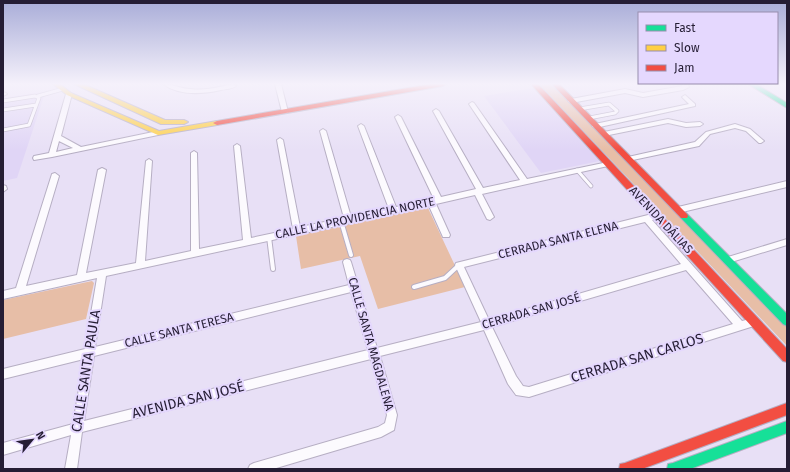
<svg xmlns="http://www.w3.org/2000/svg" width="790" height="472" viewBox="0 0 790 472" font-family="'Fira Sans',sans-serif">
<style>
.built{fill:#e0d5f6}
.green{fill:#e7bea7}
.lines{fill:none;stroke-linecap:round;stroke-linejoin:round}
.lane-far1-casing{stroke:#b6aec3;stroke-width:4.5}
.lane-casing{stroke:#b6aec3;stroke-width:6}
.street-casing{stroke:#b6aec3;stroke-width:2}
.fast-casing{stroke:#b6aec3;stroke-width:2}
.slow-casing{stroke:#b6aec3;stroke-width:2}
.jam-casing{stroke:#b6aec3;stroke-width:2}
.lane-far1{stroke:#fcfafe;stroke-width:3}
.lane{stroke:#fcfafe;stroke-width:4}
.street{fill:#fcfafe;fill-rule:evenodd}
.fast{fill:#16e098;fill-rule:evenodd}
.slow{fill:#ffcf43;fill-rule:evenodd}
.jam{fill:#f24e42;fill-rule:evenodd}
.labels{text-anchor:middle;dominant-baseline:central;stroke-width:4;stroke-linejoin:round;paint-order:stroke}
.street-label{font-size:12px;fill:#251d34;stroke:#e5d8fe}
.near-street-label{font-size:14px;fill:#251d34;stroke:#e5d8fe}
</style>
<rect width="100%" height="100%" fill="#e8e0f6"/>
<!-- built -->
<path class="built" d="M533 88 600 161 541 173 484 96Z
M43 92 44 96 17 178 3 181V98Z"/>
<!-- green -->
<path class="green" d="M539 84H552L787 327V346Z
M425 208H428L465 287 378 309 360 256 301 269 296 236Z
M92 281 94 283 86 319 3 339V300Z"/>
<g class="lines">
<defs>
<path id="lane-far1" d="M38 96 63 89
M3 101 35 96 39 98 29 125 3 130
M579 109 609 104 617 111 615 113 589 118
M3 110 36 105
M577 170 591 186"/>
<path id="lane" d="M341 221 351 255
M269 237 273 269
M414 287 445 278 459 265"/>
<path id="street" d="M163 84C173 84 181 89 191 89 205 91 219 87 233 84L236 86C232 89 226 89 221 90 203 94 179 96 163 84Z
M275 84H281L288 112 287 113H283L282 112Z
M682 84H688L689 87 683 90 643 97 625 93 571 103 568 101 571 99 625 89 643 93 682 86Z
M3 92 6 93 7 94 3 96Z
M69 92 72 94 61 136 81 147 158 131 161 133 158 135 52 157 34 160 33 158 34 156 49 153 66 94ZM59 141 73 148 56 152Z
M685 95 695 104V106L595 128 592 126 595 124 689 104 682 97Z
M472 102 474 103 527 179 608 162 611 164 608 166 482 194 494 217 490 220 487 219 475 195 436 204 450 235 449 237H443L429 206 106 276 95 347 349 285 343 262 344 260 347 259 350 260 351 262 377 348 481 322 455 265 456 263 656 213 660 216 659 218 652 220 742 321 754 318 757 319 759 322 757 325 529 397 516 395 508 384 484 330 380 356 397 415 394 430 381 437 273 469H248L250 465 254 463 378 427 385 423 387 415 371 359 82 432 77 469H65L71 435 3 455V443L73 424 84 359 3 379V369L85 349 97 278 3 299V291L16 288 52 174 55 173 59 176 26 286 77 275 98 170 102 168 106 170 86 273 136 263 146 161 149 159 152 161 145 261 191 251V153L194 151 197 153 199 249 243 240 234 146 237 144 240 146 251 238 293 229 277 140 280 138 283 140 300 227 344 218 320 131 323 129 326 131 351 217 389 209 358 126 361 124 364 126 396 207 434 199 395 117 398 115 401 117 441 197 476 189 433 111 436 109 439 111 483 188 520 180 469 104ZM645 222 681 264 489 320 464 267ZM686 270 733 324 529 387 523 386 516 376 492 327ZM351 292 368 350 84 421 94 356Z
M668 119 686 123 700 122 703 124 700 126 686 127 668 123 604 136 601 134 604 132Z
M735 124 750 129 764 141 761 143H759L746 131 735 128 710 134 699 146 628 161 625 159 628 157 695 142 706 132Z
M787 181V187L678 213 674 210 678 207Z
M3 185 6 186 7 189 3 192Z
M787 239V245L728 263 725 262 724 260 725 258 728 257Z"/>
<path id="fast" d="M748 84H756L787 103V108Z
M684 213 687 214 787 314V326L783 324 681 218 680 216 681 214Z
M787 421V433L690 469H667L668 464 673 463Z"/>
<path id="slow" d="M53 84H60L71 93 159 131 217 121 221 123 217 125 158 135 67 95Z
M74 84H83L165 120H184L188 122 184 124H161Z"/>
<path id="jam" d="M431 84H446L443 86 217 125 213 123 217 121Z
M531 84H538L787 349V362L783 361Z
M552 84H559L687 214 688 216 687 218H681Z
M787 403V415L642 469H619L620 464 625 463Z"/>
</defs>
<!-- lane-far1 casing -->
<use href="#lane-far1" class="lane-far1-casing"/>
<!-- lane casing -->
<use href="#lane" class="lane-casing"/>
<!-- street casing -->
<use href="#street" class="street-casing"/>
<!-- fast casing -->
<use href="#fast" class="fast-casing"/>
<!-- slow casing -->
<use href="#slow" class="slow-casing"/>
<!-- jam casing -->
<use href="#jam" class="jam-casing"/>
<!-- lane-far1 -->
<use href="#lane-far1" class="lane-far1"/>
<!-- lane -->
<use href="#lane" class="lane"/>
<!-- street -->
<use href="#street" class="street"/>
<!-- fast -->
<use href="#fast" class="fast"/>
<!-- slow -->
<use href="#slow" class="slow"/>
<!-- jam -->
<use href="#jam" class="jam"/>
</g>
<!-- sky -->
<linearGradient id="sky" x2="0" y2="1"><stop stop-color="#a9add8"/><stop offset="0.56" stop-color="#f5f1fb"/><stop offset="1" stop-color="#f5f1fb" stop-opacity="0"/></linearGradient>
<rect width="790" height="150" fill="url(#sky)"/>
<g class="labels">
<!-- street labels -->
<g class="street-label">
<text transform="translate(355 218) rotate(-12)">CALLE LA PROVIDENCIA NORTE</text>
<text transform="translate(661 220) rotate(47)">AVENIDA DÁLIAS</text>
<text transform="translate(558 240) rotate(-14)">CERRADA SANTA ELENA</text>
<text transform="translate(531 311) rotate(-16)">CERRADA SAN JOSÉ</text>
<text transform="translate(179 330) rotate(-14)">CALLE SANTA TERESA</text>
<text transform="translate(371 344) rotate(74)">CALLE SANTA MAGDALENA</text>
</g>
<!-- near-street labels -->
<g class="near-street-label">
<text transform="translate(637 358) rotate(-17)">CERRADA SAN CARLOS</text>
<text transform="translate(86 371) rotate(-81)">CALLE SANTA PAULA</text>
<text transform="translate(188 400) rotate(-14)">AVENIDA SAN JOSÉ</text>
</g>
</g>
<!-- border -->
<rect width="790" height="472" fill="none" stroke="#251d34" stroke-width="8"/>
<!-- legend -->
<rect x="638" y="12" width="140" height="72" fill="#e5d8fe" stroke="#988dad"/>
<rect x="646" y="25" width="20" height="6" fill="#16e098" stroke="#988dad"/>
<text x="674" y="32" font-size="12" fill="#251d34">Fast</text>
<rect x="646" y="45" width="20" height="6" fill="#ffcf43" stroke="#988dad"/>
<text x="674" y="52" font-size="12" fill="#251d34">Slow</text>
<rect x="646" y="65" width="20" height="6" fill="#f24e42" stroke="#988dad"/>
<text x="674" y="72" font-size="12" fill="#251d34">Jam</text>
<!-- north arrow -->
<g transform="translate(32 440) rotate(61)" stroke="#e5d8fe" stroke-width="3" paint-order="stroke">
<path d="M0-3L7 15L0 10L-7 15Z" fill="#251d34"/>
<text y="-6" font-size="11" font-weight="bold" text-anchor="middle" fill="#251d34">N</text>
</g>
</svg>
